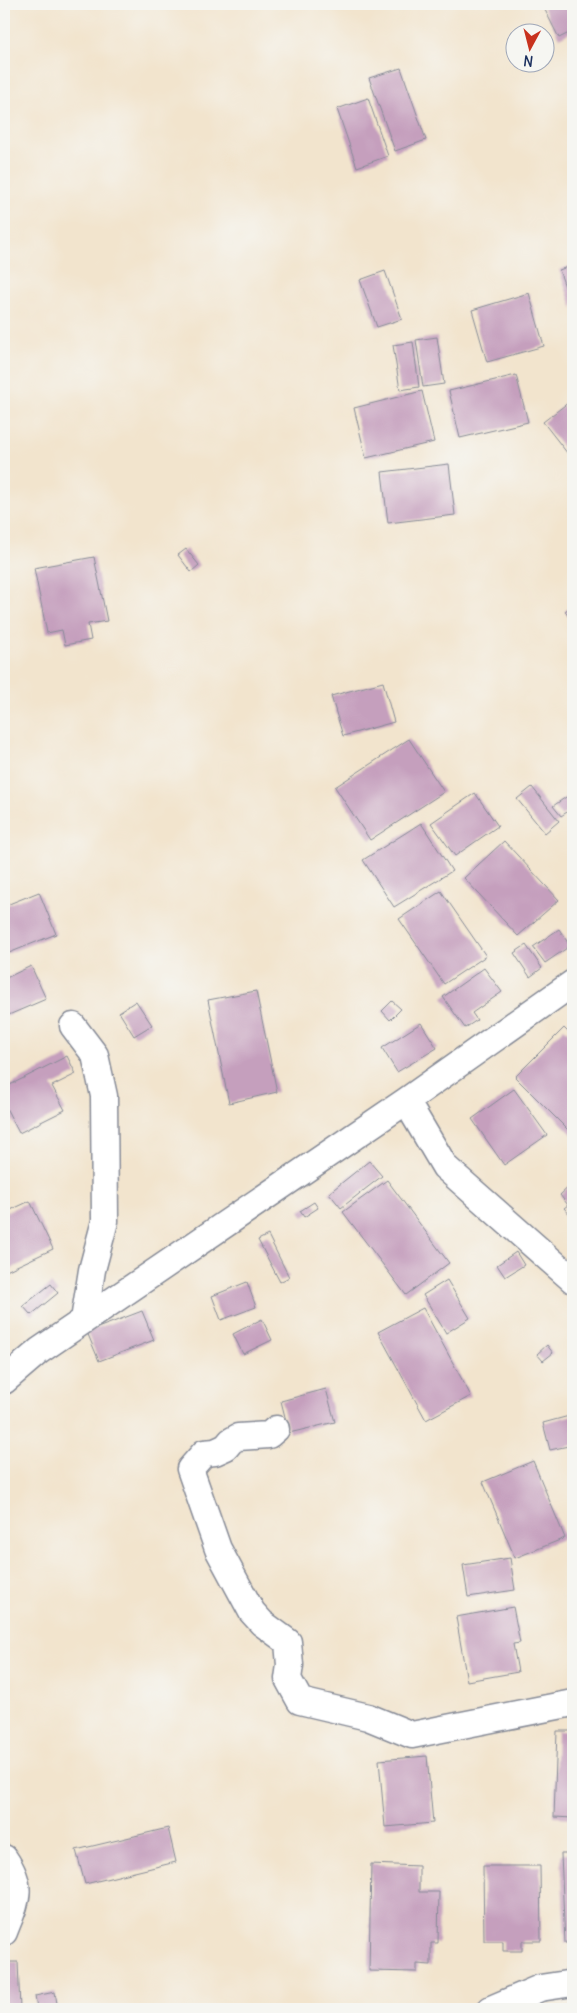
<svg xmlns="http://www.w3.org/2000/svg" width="577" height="2013" viewBox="0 0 577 2013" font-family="Delius,sans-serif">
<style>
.building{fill:#c59fbd}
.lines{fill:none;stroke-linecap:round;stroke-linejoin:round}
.minor-casing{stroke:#868a96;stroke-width:29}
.minor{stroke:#fff;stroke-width:26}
</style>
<rect width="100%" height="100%" fill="#f6f6f2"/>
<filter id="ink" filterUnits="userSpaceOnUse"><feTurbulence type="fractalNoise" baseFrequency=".02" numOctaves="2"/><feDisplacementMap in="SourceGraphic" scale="10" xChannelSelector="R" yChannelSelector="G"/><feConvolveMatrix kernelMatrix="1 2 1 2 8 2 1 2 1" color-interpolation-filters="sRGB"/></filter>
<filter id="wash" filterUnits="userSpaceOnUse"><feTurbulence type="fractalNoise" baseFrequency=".0096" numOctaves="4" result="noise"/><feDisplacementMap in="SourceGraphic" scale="20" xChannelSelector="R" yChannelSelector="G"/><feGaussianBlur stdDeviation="1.12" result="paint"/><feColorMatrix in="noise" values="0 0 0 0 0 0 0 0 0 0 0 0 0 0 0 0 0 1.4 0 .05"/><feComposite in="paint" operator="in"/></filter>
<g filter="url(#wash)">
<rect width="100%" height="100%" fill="#f2e4cd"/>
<g id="blocks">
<!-- building -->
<path class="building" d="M542 4H573V31L559 38Z
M401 68 426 140 395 151 369 78Z
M368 98 388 156 357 167 337 109Z
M573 265V309L559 270Z
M385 271 402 319 377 327 360 280Z
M529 293 544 346 487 362 472 310Z
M437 337 444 384 423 387 416 340Z
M413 342 419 387 400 390 393 345Z
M516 375 528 422 460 438 449 391Z
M422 391 434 442 366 458 354 408Z
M569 402 573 407V450L568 454 543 422Z
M449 464 455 515 388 523 382 472Z
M186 549 199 565 191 572 178 555Z
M94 557 107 621 88 624 91 640 65 645 62 630 47 633 34 568Z
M573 605V624L565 611Z
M383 682 394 722 343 736 331 696Z
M409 739 444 792 370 840 335 787Z
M532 787 559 821 545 833 517 799Z
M475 793 498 826 455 856 431 823Z
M572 793 573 808 561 816 553 806Z
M421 823 452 871 394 907 363 860Z
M504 841 559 900 518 936 464 878Z
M441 891 486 956 444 984 399 919Z
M39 892 56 934 4 955V906Z
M559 929 570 946 545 963 533 947Z
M526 945 542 968 530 977 514 953Z
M31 966 46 999 4 1017V979Z
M484 968 502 992 472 1013 477 1020 465 1028 443 997Z
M256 991 277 1092 229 1103 208 1000Z
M136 1001 152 1025 134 1036 119 1012Z
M392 1001 401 1009 390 1020 382 1011Z
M421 1023 437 1048 397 1072 382 1048Z
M564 1028 573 1037V1135L515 1077Z
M67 1056 76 1074 52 1086 65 1110 19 1133 4 1104V1088Z
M514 1089 547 1135 504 1165 472 1119Z
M369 1161 382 1176 341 1208 329 1193Z
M387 1180 449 1263 406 1295 343 1212Z
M573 1183V1218L564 1208 568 1205 560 1195Z
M30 1201 53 1249 4 1272V1213Z
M314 1202 318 1208 304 1217 300 1211Z
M268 1235 289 1277 280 1282 258 1240Z
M516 1252 524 1265 505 1277 497 1265Z
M447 1280 470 1318 446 1333 423 1295Z
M247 1282 256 1307 221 1320 212 1296Z
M51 1284 58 1293 31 1315 23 1306Z
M423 1308 471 1396 426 1420 378 1332Z
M142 1311 154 1340 99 1361 87 1332Z
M262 1319 272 1340 243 1354 233 1334Z
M547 1345 553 1353 543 1361 537 1354Z
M326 1389 335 1422 289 1433 281 1401Z
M573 1415V1445L550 1450 543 1423Z
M533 1461 565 1538 515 1558 483 1482Z
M510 1558 515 1590 468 1597 463 1565Z
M513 1607 520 1643 513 1644 518 1672 467 1681 456 1617Z
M557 1731H573V1818L554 1817Z
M427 1756 433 1823 385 1827 379 1760Z
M168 1828 176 1862 85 1884 76 1850Z
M561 1854H573V1943H565Z
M371 1864 419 1866V1892H439L438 1943H431V1965L417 1964V1972L369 1971Z
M483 1866H540L541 1941H522V1951H503V1941H484Z
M4 1962H18L20 2009H4Z
M55 1992 58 2009H37L35 1996Z"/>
</g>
</g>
<g filter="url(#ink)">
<use href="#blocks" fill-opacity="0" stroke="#868a96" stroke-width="1"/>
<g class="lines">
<defs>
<path id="minor" d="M73 1026 95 1055 104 1096 105 1221 92 1270 84 1320
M406 1101 445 1167 573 1280
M4 1381 39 1351 406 1101 573 983
M276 1429 269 1435 238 1437 231 1441 226 1447 215 1452 204 1453 190 1469 218 1549 252 1612 262 1623 288 1642 290 1665 288 1679 300 1701 368 1717 412 1735 573 1703
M4 1858C25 1888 16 1901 4 1932
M491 2009 540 1988 573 1983"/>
</defs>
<!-- minor casing -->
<use href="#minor" class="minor-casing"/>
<!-- minor -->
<use href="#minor" class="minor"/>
</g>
</g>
<!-- margin -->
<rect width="577" height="2013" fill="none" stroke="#f6f6f2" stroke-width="20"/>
<!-- north arrow -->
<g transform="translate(530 48) rotate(187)"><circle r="24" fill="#f6f6f2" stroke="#9ea6b7"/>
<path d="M0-4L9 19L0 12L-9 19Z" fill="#c8321e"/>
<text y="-8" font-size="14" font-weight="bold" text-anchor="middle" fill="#1b2f5e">N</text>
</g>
</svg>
